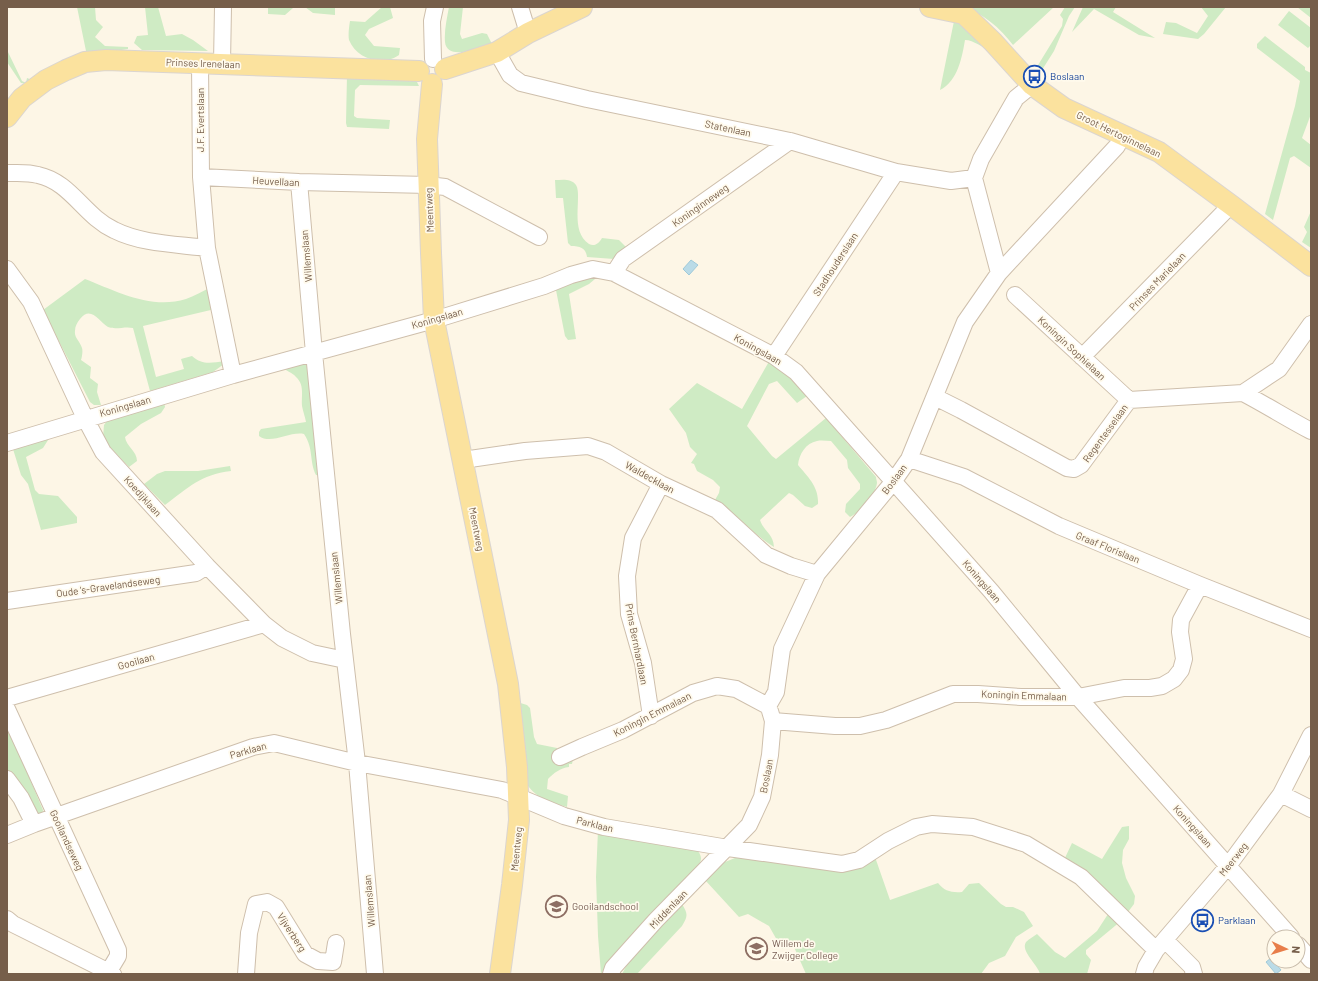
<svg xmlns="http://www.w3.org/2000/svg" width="1318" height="981" viewBox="0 0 1318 981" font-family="Barlow,sans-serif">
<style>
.green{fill:#cfebc4}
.water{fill:#badbe7;stroke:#a0cad9}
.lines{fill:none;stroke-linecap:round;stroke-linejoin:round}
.minor-casing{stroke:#cebfac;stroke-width:18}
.major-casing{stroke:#dbd5d0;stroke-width:22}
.minor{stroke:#fff;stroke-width:16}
.major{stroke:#fbe29e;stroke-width:20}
.labels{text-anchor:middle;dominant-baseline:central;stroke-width:3.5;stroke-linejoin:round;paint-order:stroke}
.street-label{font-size:10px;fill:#765e4a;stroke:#fffaec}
.transit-label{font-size:10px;fill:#164399;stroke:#fffaec;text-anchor:start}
.education-label{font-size:10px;fill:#785e54;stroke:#fffaec;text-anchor:start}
</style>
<rect width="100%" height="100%" fill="#fdf6e6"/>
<!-- green -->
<path class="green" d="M77 7H95L96 20 103 27 95 37 105 46 128 47V49L95 54 86 51Z
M145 7H158L166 36 182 34 193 40 208 51 142 50 134 43 137 36 148 35Z
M268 7H293V8L285 15 268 14Z
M305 7H335V15L313 13Z
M382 7H390L393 18 369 29 365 35 374 46 400 48 399 55C396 57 392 59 388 60 372 63 355 55 349 40 348 35 349 27 350 21L365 22Z
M449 7H463L460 34 462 39 482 33 487 34 492 44C481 47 447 62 445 42 444 31 447 18 449 7Z
M963 7H1054L1013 45C1000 28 983 13 963 7Z
M1065 7H1075L1069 16 1054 51 1042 70H1035L1062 26 1063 19 1060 15Z
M1083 7H1116L1113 12 1155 38 1139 35 1094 9 1072 32Z
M1201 7H1226L1204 34 1198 39 1163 34 1166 22 1176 23 1197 33 1208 16Z
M1297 7H1311V18Z
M1289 11 1311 28V45L1308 48 1278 25Z
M954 21 958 22 991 50C982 48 974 40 965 40 962 57 958 81 940 90Z
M1265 36 1305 67V70L1311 73V114L1302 138 1311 145V168L1294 156 1290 158 1273 220 1265 214 1295 106 1300 81 1257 48V44Z
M7 50 22 81 26 83 27 78 32 80 30 84 21 83 7 62Z
M347 75 409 77 417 82 419 86 360 85 355 90 354 116 357 118 390 120 389 129 347 127 346 123Z
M555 180C562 180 571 178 576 185 578 188 578 193 578 197 578 213 574 234 589 244 595 247 599 243 602 238L619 240 627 248 614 259 587 257C586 248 580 246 571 246L568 243 563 198H556Z
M1311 211V248L1302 242 1307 232 1304 227Z
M597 272 595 279 589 284 569 294 576 339 568 340 565 336 555 285Z
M85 279C116 291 151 310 186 299 194 296 203 291 211 287L215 309 143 326 156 377 184 369 181 359 192 356C202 365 211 363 224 361V364L213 372 150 391 133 328C125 326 116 330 108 327 99 322 91 305 80 319 77 323 75 326 75 331 74 338 80 341 82 348 83 351 82 357 81 360L91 367 90 378 98 384 97 392 101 405H94L90 402 43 310Z
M771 358 784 369 807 396 797 403 777 381 769 384 747 426 772 456 776 459 826 418 876 477C876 479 877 481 877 483 876 494 859 513 850 517L845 512 846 504 860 489V484L848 468 847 460 831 441C826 441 822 440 817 441 806 443 799 454 798 465 808 477 819 487 818 504L812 508 805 506 793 495 789 493 760 520C764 532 773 533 774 547 752 534 737 513 715 500L719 493 720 487 713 480 697 471 694 464 691 463 697 454 690 447 686 433 669 409 697 383 742 409Z
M304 361 309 364 323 476 316 475C309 461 314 449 304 434 290 431 271 445 259 436V432L261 429 306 422C305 417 303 411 302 406 301 396 305 385 296 377 292 372 286 371 281 367Z
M164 401 165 407 161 413 141 424 125 437C126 446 137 451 137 461L129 467 107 444 103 437 104 425 110 417Z
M50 437 43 448 26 457 35 490 39 494 58 496 77 517V523L41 530 28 484 21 475 13 449Z
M230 466 231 471C200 475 189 487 165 505L144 484 157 474 165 471H198Z
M517 702 527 705 530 708 534 737 537 744 557 748 559 759 574 754 572 764H569V767C560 768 554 773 548 779L547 789 568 796 567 807C550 802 534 798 525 781Z
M7 725 43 810 42 815 35 816 26 796 7 769Z
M1129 826V839L1123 850 1122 863 1126 878 1135 896 1134 904 1128 912C1109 893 1088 873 1064 860L1072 843 1102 859 1122 827Z
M598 830 698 851C702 857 702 860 698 866L605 967 601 974 598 936 596 877Z
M875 857 890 900 938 883C944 891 952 893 962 892L969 884 979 883 1001 904 1006 907H1013L1024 912 1033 926 1016 937 1005 956 989 963 981 974H806L794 947 790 946 782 949 769 926 748 914 739 917 705 880 720 864 735 858Z
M682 904C688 914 688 916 682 926L637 974H622L630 959Z
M1110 911 1121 921 1086 950V954L1091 960 1087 974H1040C1038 965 1020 951 1026 942 1029 939 1034 936 1037 934L1055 952 1065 958 1097 931Z"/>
<!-- water -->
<path class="water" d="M691 260 698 265 689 275 683 269Z
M1271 958 1281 970 1276 974 1266 962Z"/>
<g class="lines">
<defs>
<path id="minor" d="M520 7 528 33
M497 52 510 75 521 83 587 99 790 141 896 172 951 181 974 178
M433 59 432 21 435 7
M200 63 201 177
M222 63 223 7
M7 173C17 173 28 172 38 175 71 182 84 216 114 230 142 244 176 244 207 248
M299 182 314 353 342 634 357 763 375 974
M7 269 31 302 85 418 103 452 207 566 264 624 282 638 312 653 345 660
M614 273 623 259 790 141
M999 273 974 178 981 159 1016 98 1032 85
M1015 295 1129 400
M774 356 896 172
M1082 357 1231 205
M233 375 207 248 201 177 299 182 428 185 445 187 539 237
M1243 393C1266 405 1288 419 1311 431
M935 397 961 410 1067 468 1074 469 1081 465 1129 400 1243 393 1279 369 1311 324
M7 443 233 375 434 320 544 286 571 275 593 269 614 273 774 356 796 372 991 591 1078 697 1291 937
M909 459 964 477 1059 526 1200 585 1311 629
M463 460 525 451 588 446 606 452 661 484 717 510 766 555 791 566 817 574
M7 601 196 573 207 566
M7 698 264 624
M768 706 776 692 782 649 817 574 893 482 909 459 965 322 999 273 1117 146 1123 134
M7 709 118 950V956L109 971
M651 716 643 663 629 614 627 576 633 538 661 484
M773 721 835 726H860L886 720 953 694H978L1021 697H1078L1124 688H1150L1162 686 1174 679 1181 670 1184 659 1180 632 1181 620 1200 585
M560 757 582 747 623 730 693 693 717 686 736 689 768 706
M7 779 21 798 34 824
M1281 794 1311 809
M7 835 34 824 253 747 274 743 357 763 502 790 564 816 604 827 728 848 842 864 859 860 888 841 916 827 932 824 973 827 1026 844 1081 877 1156 950
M7 919 13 924 113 974
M1165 940 1192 967 1194 974
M1298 945 1311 960
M246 974 249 933 256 904 267 902 276 907 305 954 318 961 333 962 336 943
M611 974 613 968 656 920 749 825 762 797 770 755 773 721 770 711
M1144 974 1146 967 1156 950 1228 866 1281 794 1311 735"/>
<path id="major" d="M930 7 964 14 993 42 1032 85 1064 108 1159 152 1231 205 1311 266
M445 69 497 52 528 33 582 7
M432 84 427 139 431 253 434 320 508 684 517 767 519 820 512 885 500 974
M7 117 22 98 46 80 66 70 85 62 106 60 419 71"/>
</defs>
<!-- minor casing -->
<use href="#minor" class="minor-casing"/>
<!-- major casing -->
<use href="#major" class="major-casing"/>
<!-- minor -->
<use href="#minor" class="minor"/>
<!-- major -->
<use href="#major" class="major"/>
</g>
<!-- icons -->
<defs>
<symbol id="bus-ring" viewBox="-11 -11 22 22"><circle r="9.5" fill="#fffaec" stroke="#1a4fb4" stroke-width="1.5"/><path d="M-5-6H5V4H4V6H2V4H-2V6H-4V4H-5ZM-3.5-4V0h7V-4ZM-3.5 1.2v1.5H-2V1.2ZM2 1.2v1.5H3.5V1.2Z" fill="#1a4fb4"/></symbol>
<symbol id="school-ring" viewBox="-11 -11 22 22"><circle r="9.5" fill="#fffaec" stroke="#8d6e63" stroke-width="1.5"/><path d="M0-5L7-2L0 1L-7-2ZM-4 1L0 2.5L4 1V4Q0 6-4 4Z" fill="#8d6e63"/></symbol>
</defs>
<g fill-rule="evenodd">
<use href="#bus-ring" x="1022" y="64" width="25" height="25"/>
<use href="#school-ring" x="544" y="894" width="25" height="25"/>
<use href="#bus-ring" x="1190" y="908" width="25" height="25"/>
<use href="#school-ring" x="744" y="936" width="25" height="25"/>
</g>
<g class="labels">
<!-- street labels -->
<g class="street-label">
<text transform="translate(203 63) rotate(2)">Prinses Irenelaan</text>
<text transform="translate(200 120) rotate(-90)">J.F. Evertslaan</text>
<text transform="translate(728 128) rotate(12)">Statenlaan</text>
<text transform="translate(1119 134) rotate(26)">Groot Hertoginnelaan</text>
<text transform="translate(276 181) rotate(3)">Heuvellaan</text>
<text transform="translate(700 205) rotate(-35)">Koninginneweg</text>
<text transform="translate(429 210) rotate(-92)">Meentweg</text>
<text transform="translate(306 256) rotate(-95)">Willemslaan</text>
<text transform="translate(835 264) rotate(-57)">Stadhouderslaan</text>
<text transform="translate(1157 281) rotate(-46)">Prinses Marielaan</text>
<text transform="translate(437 318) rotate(-16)">Koningslaan</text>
<text transform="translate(1072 348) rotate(43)">Koningin Sophielaan</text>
<text transform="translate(758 349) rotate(29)">Koningslaan</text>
<text transform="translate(125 406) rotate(-16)">Koningslaan</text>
<text transform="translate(1105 433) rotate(-54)">Regentesselaan</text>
<text transform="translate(650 477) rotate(29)">Waldecklaan</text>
<text transform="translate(894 479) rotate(-53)">Boslaan</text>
<text transform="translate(143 496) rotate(48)">Koedijklaan</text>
<text transform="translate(477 529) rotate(79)">Meentweg</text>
<text transform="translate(1108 547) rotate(22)">Graaf Florislaan</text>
<text transform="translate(336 578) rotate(-96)">Willemslaan</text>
<text transform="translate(982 581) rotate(49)">Koningslaan</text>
<text transform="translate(108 586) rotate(-8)">Oude 's-Gravelandseweg</text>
<text transform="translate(637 644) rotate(79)">Prins Bernhardlaan</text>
<text transform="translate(136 661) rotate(-16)">Gooilaan</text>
<text transform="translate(1024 695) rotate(2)">Koningin Emmalaan</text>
<text transform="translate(652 714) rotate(-27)">Koningin Emmalaan</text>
<text transform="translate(248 750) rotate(-16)">Parklaan</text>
<text transform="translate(766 776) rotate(-79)">Boslaan</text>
<text transform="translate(595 824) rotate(14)">Parklaan</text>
<text transform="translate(1193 826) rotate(48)">Koningslaan</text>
<text transform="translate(67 840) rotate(65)">Gooilandseweg</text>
<text transform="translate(516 849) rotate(-84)">Meentweg</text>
<text transform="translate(1233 859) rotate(-52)">Meerweg</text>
<text transform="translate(369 901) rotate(-95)">Willemslaan</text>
<text transform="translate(668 909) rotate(-46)">Middenlaan</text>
<text transform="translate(292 932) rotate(57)">Vijverberg</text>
</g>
<!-- transit labels -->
<g class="transit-label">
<text x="1050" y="76">Boslaan</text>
<text x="1218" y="920">Parklaan</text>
</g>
<!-- education labels -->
<g class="education-label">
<text x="572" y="906">Gooilandschool</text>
<text x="772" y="943">Willem de<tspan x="772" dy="12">Zwijger College</tspan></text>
</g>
</g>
<!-- border -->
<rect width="1318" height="981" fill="none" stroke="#765e4a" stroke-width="16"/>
<!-- north arrow -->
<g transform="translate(1286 949) rotate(94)"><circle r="19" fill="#fffaec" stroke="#c8bcab"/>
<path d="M0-3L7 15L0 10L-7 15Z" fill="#e87e4a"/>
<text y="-6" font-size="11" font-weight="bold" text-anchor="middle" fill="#765e4a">N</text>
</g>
</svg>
